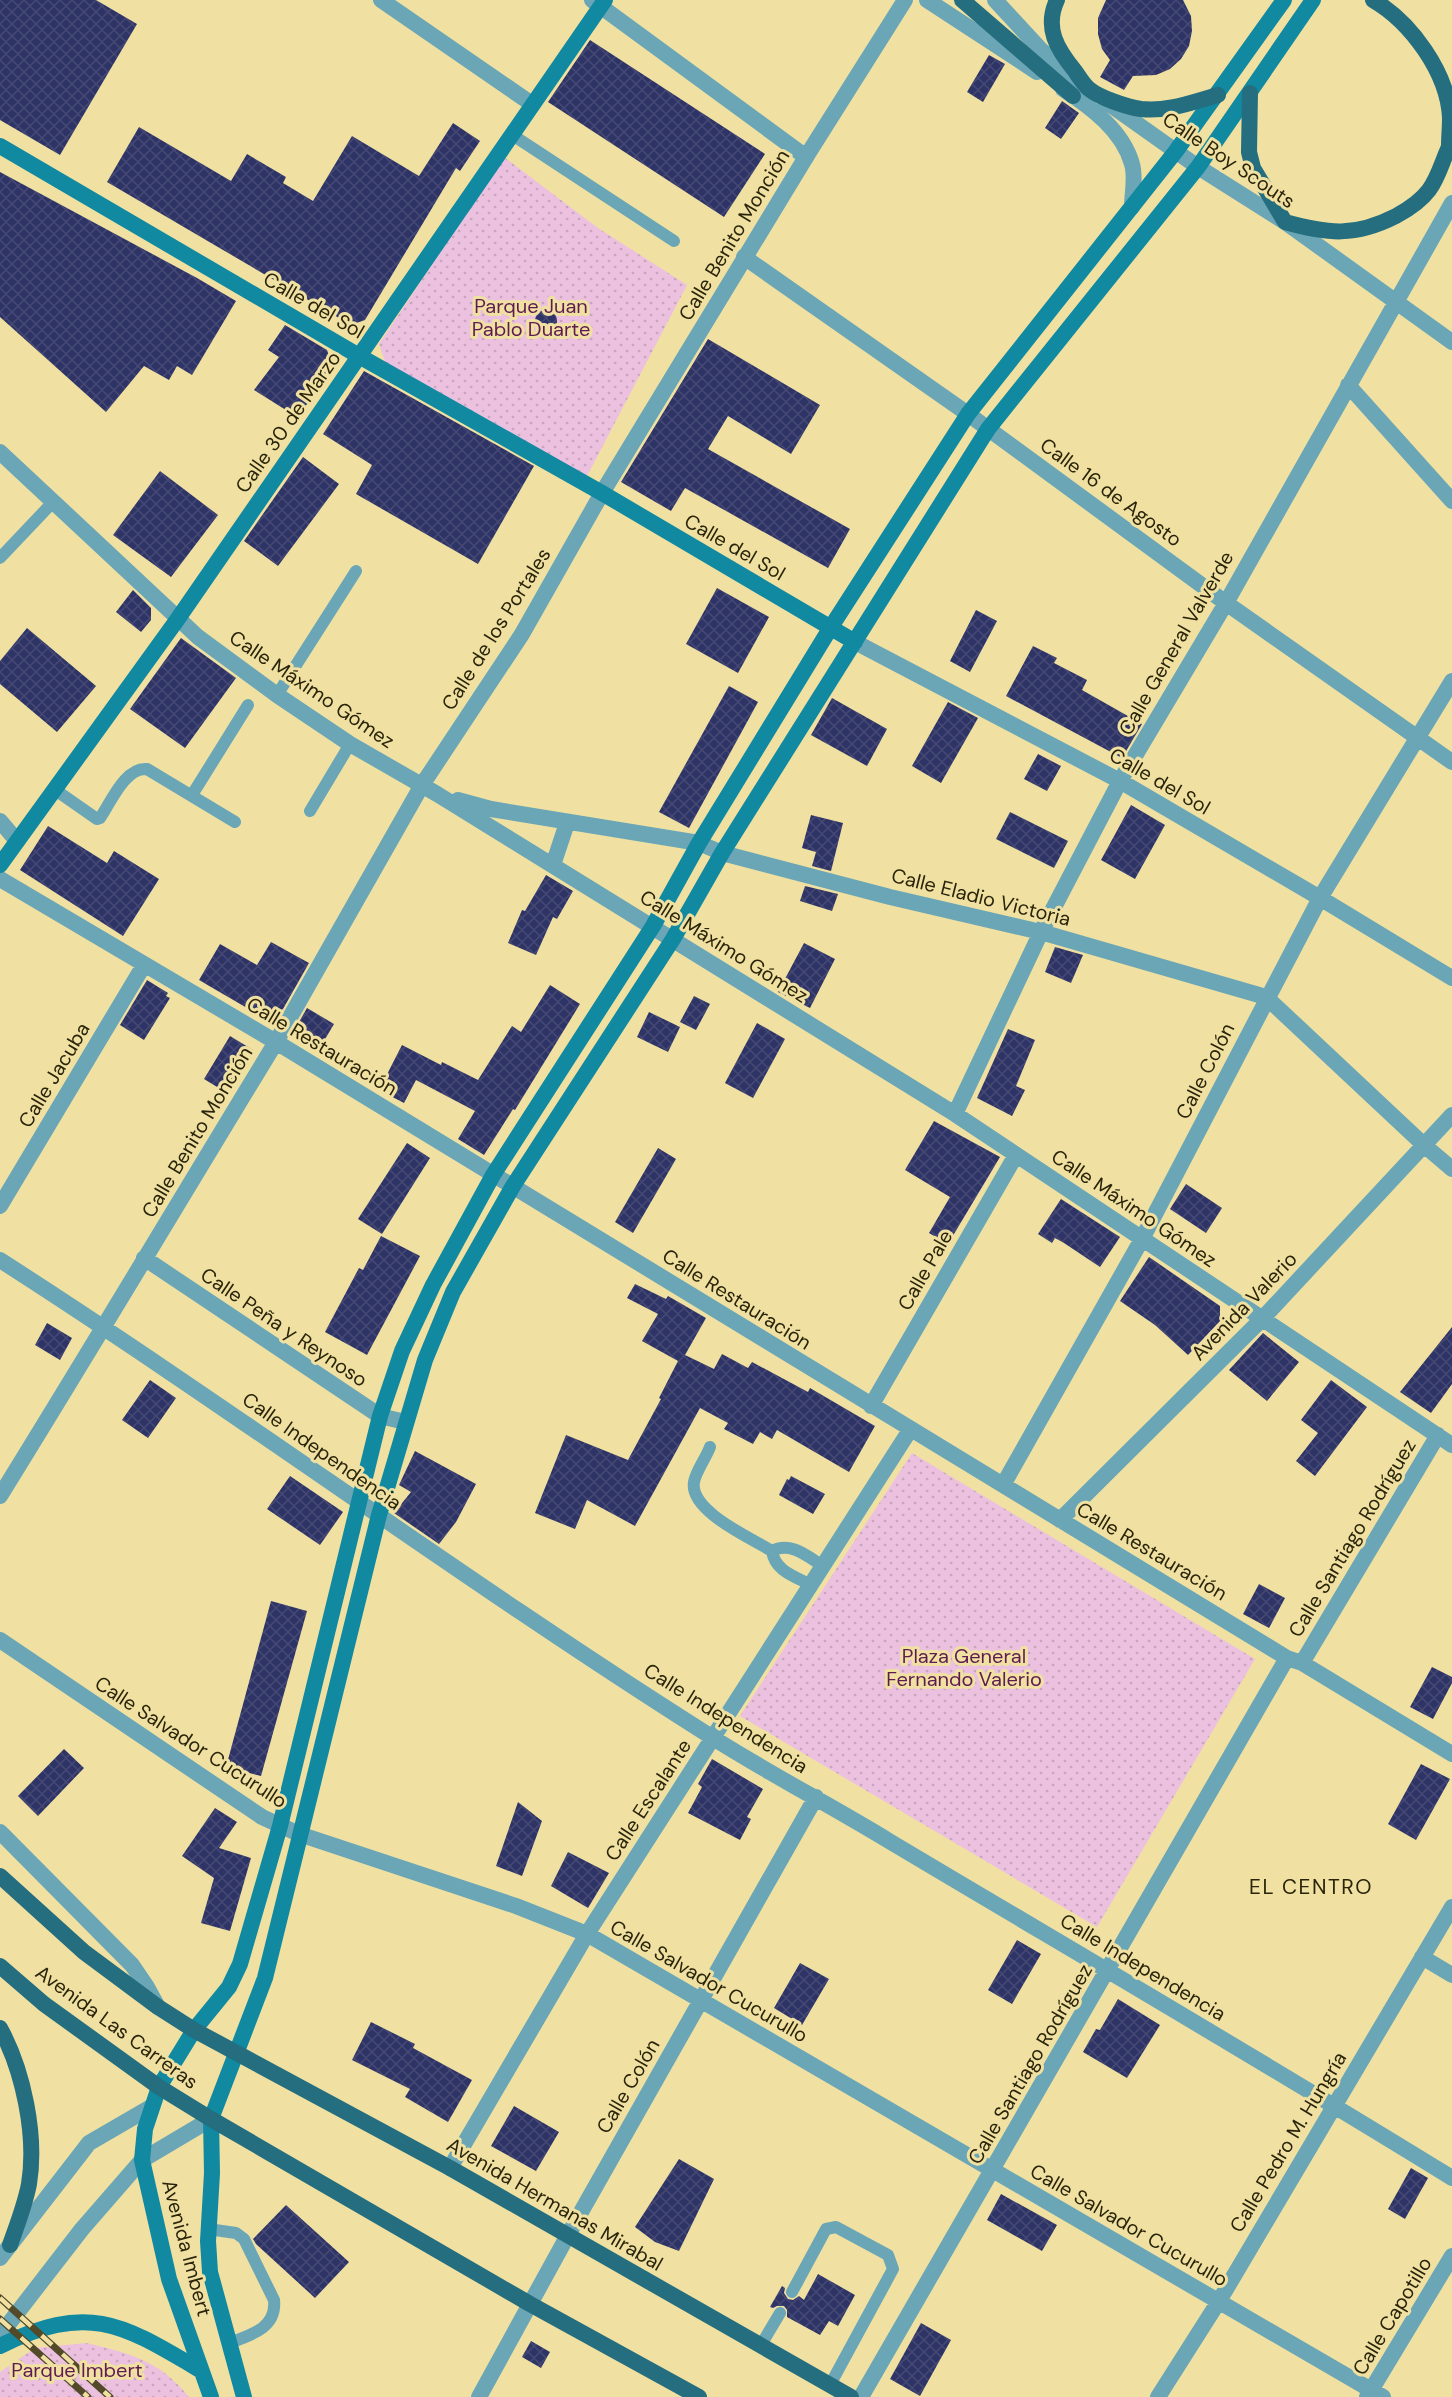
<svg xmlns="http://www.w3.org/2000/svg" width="1452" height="2397" viewBox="0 0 1452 2397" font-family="'DM Sans',sans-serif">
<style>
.park{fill:url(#park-dots)}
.building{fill:url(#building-cross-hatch)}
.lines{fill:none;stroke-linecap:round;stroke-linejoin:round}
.service{stroke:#6aa6b6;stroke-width:12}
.pedestrian{stroke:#6aa6b6;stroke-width:16}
.minor{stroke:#6aa6b6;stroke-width:16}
.secondary{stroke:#1089a1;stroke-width:16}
.primary{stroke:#246e7f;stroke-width:16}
.rail-casing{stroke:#524a29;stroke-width:7}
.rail{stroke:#f0e1a2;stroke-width:4.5;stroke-dasharray:14;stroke-linecap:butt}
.labels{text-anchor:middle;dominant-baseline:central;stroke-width:6;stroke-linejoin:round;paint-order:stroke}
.street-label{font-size:20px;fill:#2a240a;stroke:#f0e1a2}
.park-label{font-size:20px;fill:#5e1b51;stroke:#f0e1a2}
.neighbourhood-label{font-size:21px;letter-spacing:1.5px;fill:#2a240a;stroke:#f0e1a2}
</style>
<defs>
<pattern id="park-dots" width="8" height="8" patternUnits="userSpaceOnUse" patternTransform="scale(1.5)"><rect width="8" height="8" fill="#ebc1df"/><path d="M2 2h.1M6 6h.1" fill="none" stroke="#caa6be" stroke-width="1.8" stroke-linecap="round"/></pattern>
<pattern id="building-cross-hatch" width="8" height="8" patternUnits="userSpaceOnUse" patternTransform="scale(1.5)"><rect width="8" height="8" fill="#2f3467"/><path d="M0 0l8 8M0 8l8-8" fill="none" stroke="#454973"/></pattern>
</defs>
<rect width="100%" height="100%" fill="#f0e1a2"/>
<!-- park -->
<path class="park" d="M504 157 598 228 687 285 586 478 386 365 379 344Z
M912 1453 1255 1659 1097 1927 740 1716Z
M86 2343C129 2353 159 2360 189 2397H0V2372L35 2348Z"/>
<!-- building -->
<path class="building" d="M0 0H96L137 24 60 155 0 120Z
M1106 0H1183L1191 16 1192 31 1189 46 1181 59 1170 69 1156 75 1133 76 1124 90 1100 77 1110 60 1102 49 1098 34V18Z
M590 40 765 154 724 217 548 102Z
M989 55 1005 64 983 102 967 92Z
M1062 101 1079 113 1061 139 1045 128Z
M453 123 480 141 460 171 456 168 365 320 351 325 107 182 139 127 231 181 247 154 286 177 283 183 313 201 352 136 419 176Z
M0 172 197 278 236 301 192 375 177 366 169 380 144 366 106 412 0 317Z
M535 321a11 11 0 1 1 22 0a11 11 0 1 1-22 0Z
M285 325 327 350 334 369 297 417 254 390 279 357 268 350Z
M708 339 820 405 791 454 728 416 708 449 850 529 828 568 685 488 671 511 621 482Z
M364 371 534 466 478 564 356 494 372 465 323 434Z
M303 457 339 484 278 566 244 541Z
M160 471 218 515 171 577 113 535Z
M717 588 769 617 738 673 686 644Z
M133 590 151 608V620L141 632 116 612Z
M976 610 997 621 970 672 950 661Z
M27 628 96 686 57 732 0 684V661Z
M181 638 236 678 185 748 130 709Z
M1033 646 1057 658 1054 663 1087 680 1082 690 1142 724 1122 758 1006 696Z
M729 686 758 702 689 828 659 812Z
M832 698 887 729 867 766 811 735Z
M948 702 978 718 941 783 912 766Z
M1038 754 1061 766 1047 791 1024 779Z
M1131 805 1165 825 1135 879 1101 860Z
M1010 812 1068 841 1054 868 996 839Z
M811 815 843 823 831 871 812 866 816 852 802 848Z
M48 826 107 863 114 851 159 879 123 936 20 870Z
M546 875 573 891 557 919 553 917 536 955 508 943 522 910 525 911Z
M805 886 838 894 832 911 800 901Z
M271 942 309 963 283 1009 266 1019 199 980 220 944 257 965Z
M804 943 835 959 810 1008 778 992Z
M1055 947 1083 955 1071 983 1045 972Z
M147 980 168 993 166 996 170 998 144 1040 120 1025Z
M550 985 580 1004 515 1110 513 1109 484 1155 458 1139 475 1111 416 1080 404 1103 379 1090 402 1045 441 1065 442 1062 478 1080 512 1026 521 1032Z
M694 996 710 1004 696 1030 680 1022Z
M307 1008 334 1024 318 1051 291 1036Z
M649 1012 680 1027 668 1052 637 1037Z
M757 1023 785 1039 753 1098 725 1083Z
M1008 1029 1035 1040 1016 1086 1025 1090 1012 1116 977 1098Z
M230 1036 253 1050 227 1093 204 1079Z
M934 1121 1000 1157 948 1244 929 1233 950 1197 905 1170Z
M407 1143 430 1158 382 1234 358 1219Z
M658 1148 676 1159 633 1233 615 1222Z
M1186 1184 1222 1208 1206 1233 1170 1209Z
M1061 1199 1120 1237 1100 1267 1064 1243 1055 1238 1052 1243 1038 1234Z
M381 1236 420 1256 367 1355 325 1332 359 1268 363 1270Z
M1149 1257 1220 1306V1321L1188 1355 1155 1325 1120 1301Z
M635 1284 666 1299 668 1296 706 1318 685 1355 714 1369 722 1354 748 1368 752 1362 808 1392 810 1388 875 1426 849 1472 777 1430 772 1439 760 1432 753 1444 724 1429 728 1423 700 1408 635 1526 587 1500 575 1529 535 1513 566 1435 628 1460 661 1399 659 1398 678 1361 642 1341 658 1314 627 1298Z
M47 1323 72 1338 60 1360 35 1345Z
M1452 1327V1384L1431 1413 1400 1392Z
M1263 1333 1299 1362 1267 1401 1229 1370Z
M150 1380 176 1398 148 1438 122 1420Z
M1331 1380 1367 1407 1315 1476 1296 1461 1318 1433 1301 1420Z
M415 1451 476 1484 456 1522 439 1544 394 1513 411 1492 399 1485Z
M290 1476 343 1512 320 1545 267 1509Z
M791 1476 825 1494 813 1514 779 1495 787 1479 789 1480Z
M1259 1584 1285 1598 1269 1628 1243 1614Z
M271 1601 307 1611 261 1776 226 1767Z
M1432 1667 1452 1677V1683L1433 1719 1410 1707Z
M64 1749 84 1768 38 1816 18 1796Z
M712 1759 763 1789 747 1817 751 1819 740 1840 688 1813 702 1787 698 1784Z
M1421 1764 1450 1779 1416 1840 1388 1824Z
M518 1802 542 1821 522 1876 496 1866Z
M215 1808 237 1822 219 1848 251 1858 230 1931 201 1923 214 1878 182 1856Z
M568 1852 609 1873 588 1908 551 1886Z
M1017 1940 1041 1954 1012 2004 988 1990Z
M800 1963 829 1979 802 2025 774 2008Z
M1118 1999 1160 2025 1127 2078 1083 2052 1096 2029 1100 2030Z
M371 2022 415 2044 413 2048 472 2080 448 2122 405 2097 410 2089 352 2060Z
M514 2106 559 2132 536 2171 491 2146Z
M679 2159 714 2179 679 2251 655 2242 635 2227Z
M1411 2168 1428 2178 1405 2219 1388 2209Z
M1001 2194 1057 2225 1042 2251 987 2220Z
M286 2205 349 2262 315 2298 256 2244 253 2239Z
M818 2274 855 2295 838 2326 829 2321 820 2335 787 2317V2310L784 2306H777L773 2308 770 2307 782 2286 785 2288 784 2293 788 2299 793 2300 799 2296 804 2300Z
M921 2323 951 2340 920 2396 890 2379Z
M531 2341 550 2352 541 2368 522 2357Z"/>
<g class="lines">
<!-- service -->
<path class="service" d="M511 134 674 241
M0 558 53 502
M277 695 356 571
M54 789 97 819 100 818C111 802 125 767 147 769L235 822
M192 795 248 705
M310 811 350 744
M710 1447C706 1458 696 1471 694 1482 689 1511 751 1538 772 1551 775 1571 794 1576 811 1585
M772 1551C790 1541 807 1556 823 1566
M208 2229 236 2233 244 2239 274 2300C277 2328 251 2335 229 2343
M792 2292 826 2229 836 2227 888 2255 893 2269 830 2385
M761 2345 780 2313"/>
<!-- pedestrian -->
<path class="pedestrian" d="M602 493 806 157
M276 1042 422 785"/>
<!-- minor -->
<path class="minor" d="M381 0 532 104
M592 0 806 157 905 0
M927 0 1037 72
M995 0 1041 50 1080 82
M1063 89C1091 107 1123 131 1132 164 1136 177 1132 194 1132 207
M1105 101 1198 167 1285 222 1452 342
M744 257 968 414 1226 603 1452 762
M1348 385 1452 501
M0 452 198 637 277 695 350 744 437 794 955 1114 1452 1445
M855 642 1120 781 1320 898 1452 978
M422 785 522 634 602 493
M458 800 491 809 699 843 722 853 890 897 1041 932 1266 997 1425 1146 1452 1169
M0 821 17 841
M553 865 567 823
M0 879 276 1042 1287 1658 1302 1663 1452 1754
M955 1114 1041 932 1120 781 1226 603 1452 203
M0 1206 144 965
M144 1258 380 1416 405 1422
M0 1260C240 1414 469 1584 710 1736 768 1773 830 1805 889 1841 1077 1953 1266 2063 1452 2178
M871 1406 1016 1155
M1003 1485 1142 1239 1320 898 1452 681
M0 1496C93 1346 184 1193 276 1042
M1060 1520 1262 1319 1452 1115
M0 1640 262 1817 299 1834 516 1906 587 1934 1383 2397
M1302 1663 1438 1435
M0 1832 132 1965 147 1987 158 2007
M1422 1957 1452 1975
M450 2168 587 1934 910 1430
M0 2258 89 2143 151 2107
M0 2335 82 2229 142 2160 211 2119
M479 2397 568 2235 816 1797
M861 2397 1287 1658
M1158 2397 1219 2301 1452 1907
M1367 2397 1452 2256"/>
<!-- secondary -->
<path class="secondary" d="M0 146 359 356 602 493 855 642
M0 865 177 620 605 0
M0 2346C89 2302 122 2324 200 2370
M211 2397 169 2279 142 2160 145 2129 159 2087 194 2030 229 1987 240 1964 280 1826 380 1416 402 1351 433 1285 493 1175 653 926 699 843 831 627 968 414 1176 151 1284 0
M244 2397 210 2272 208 2241 212 2173 211 2119 265 1978 379 1515 425 1360 453 1292 513 1186 673 939 722 853 988 429 1198 167 1313 0"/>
<!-- primary -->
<path class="primary" d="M962 0 1073 96
M1057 0C1044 28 1057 49 1075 71 1079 77 1084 85 1089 89 1100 98 1127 107 1141 109 1168 112 1192 102 1218 95
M1373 0C1411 22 1448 73 1450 118 1450 128 1449 137 1449 147
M1250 93 1249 152 1253 168 1285 222C1328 234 1355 237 1396 216 1409 209 1420 202 1429 190 1440 175 1443 157 1452 141
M0 1876 84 1952 158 2007 194 2030 450 2168 851 2397
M0 1966 44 2004 159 2087 211 2119 530 2304 699 2397
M0 2028C23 2070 37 2135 29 2184 25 2205 17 2225 10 2245"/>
<defs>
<path id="rail" d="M0 2298 110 2397
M0 2319 88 2397"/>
</defs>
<!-- rail casing -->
<use href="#rail" class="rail-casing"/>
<!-- rail -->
<use href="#rail" class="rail"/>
</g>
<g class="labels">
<!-- street labels -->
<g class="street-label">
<text transform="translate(1229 160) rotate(34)">Calle Boy Scouts</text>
<text transform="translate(734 235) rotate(-59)">Calle Benito Monción</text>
<text transform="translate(314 305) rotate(30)">Calle del Sol</text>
<text transform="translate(288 422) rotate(-55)">Calle 30 de Marzo</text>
<text transform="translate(1111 492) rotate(36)">Calle 16 de Agosto</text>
<text transform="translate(735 547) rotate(30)">Calle del Sol</text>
<text transform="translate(496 629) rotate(-58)">Calle de los Portales</text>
<text transform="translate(1176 643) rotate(-60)">Calle General Valverde</text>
<text transform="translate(312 689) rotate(34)">Calle Máximo Gómez</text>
<text transform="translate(1160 781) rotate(30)">Calle del Sol</text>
<text transform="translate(981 897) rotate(14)">Calle Eladio Victoria</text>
<text transform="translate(724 946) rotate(32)">Calle Máximo Gómez</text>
<text transform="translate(322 1046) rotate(31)">Calle Restauración</text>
<text transform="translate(1205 1071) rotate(-63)">Calle Colón</text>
<text transform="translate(54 1075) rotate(-59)">Calle Jacuba</text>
<text transform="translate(197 1132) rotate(-59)">Calle Benito Monción</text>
<text transform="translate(1134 1208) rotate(34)">Calle Máximo Gómez</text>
<text transform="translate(925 1270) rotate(-60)">Calle Pale</text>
<text transform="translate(737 1299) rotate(32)">Calle Restauración</text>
<text transform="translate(1244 1306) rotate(-46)">Avenida Valerio</text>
<text transform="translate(284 1327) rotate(34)">Calle Peña y Reynoso</text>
<text transform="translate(322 1451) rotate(35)">Calle Independencia</text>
<text transform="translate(1352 1538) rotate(-59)">Calle Santiago Rodríguez</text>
<text transform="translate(1152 1551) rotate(31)">Calle Restauración</text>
<text transform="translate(726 1718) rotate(32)">Calle Independencia</text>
<text transform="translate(191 1742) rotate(33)">Calle Salvador Cucurullo</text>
<text transform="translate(648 1800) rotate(-57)">Calle Escalante</text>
<text transform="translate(1143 1967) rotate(31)">Calle Independencia</text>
<text transform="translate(709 1981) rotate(30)">Calle Salvador Cucurullo</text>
<text transform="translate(117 2027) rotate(36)">Avenida Las Carreras</text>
<text transform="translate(1030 2064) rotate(-60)">Calle Santiago Rodríguez</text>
<text transform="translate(628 2086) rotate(-60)">Calle Colón</text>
<text transform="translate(1288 2142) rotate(-59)">Calle Pedro M. Hungría</text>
<text transform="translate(555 2204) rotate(30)">Avenida Hermanas Mirabal</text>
<text transform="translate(1129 2225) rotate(30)">Calle Salvador Cucurullo</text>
<text transform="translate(187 2248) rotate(75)">Avenida Imbert</text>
<text transform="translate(1392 2316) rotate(-59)">Calle Capotillo</text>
</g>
<!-- park labels -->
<g class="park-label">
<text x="531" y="306">Parque Juan<tspan x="531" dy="23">Pablo Duarte</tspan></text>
<text x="964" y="1656">Plaza General<tspan x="964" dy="23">Fernando Valerio</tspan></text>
<text x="77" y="2370">Parque Imbert</text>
</g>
<!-- neighbourhood labels -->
<g class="neighbourhood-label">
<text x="1311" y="1887">EL CENTRO</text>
</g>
</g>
</svg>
